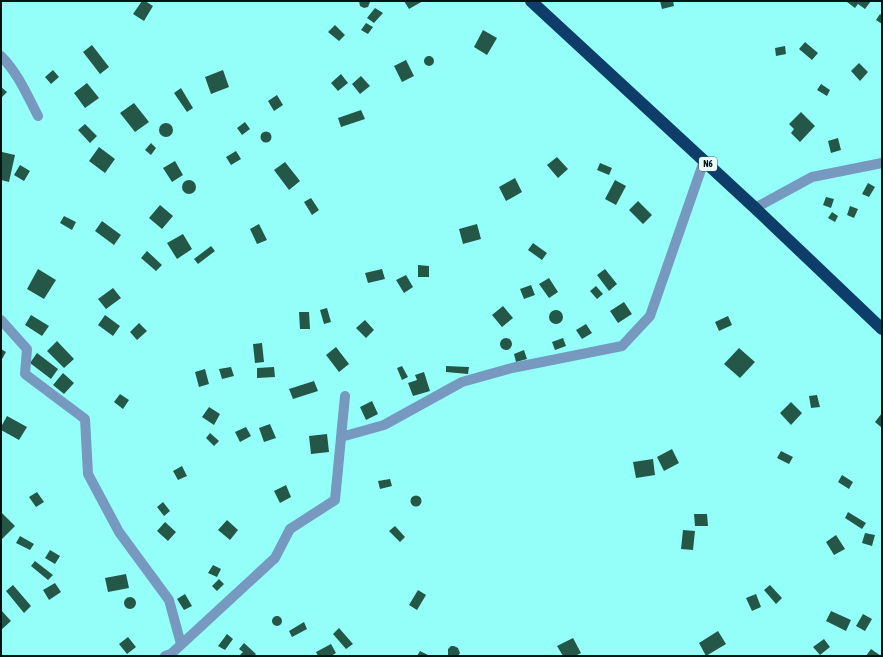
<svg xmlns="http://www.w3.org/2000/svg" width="883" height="657" viewBox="0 0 883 657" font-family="'Asap Condensed',sans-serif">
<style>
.building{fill:#255748}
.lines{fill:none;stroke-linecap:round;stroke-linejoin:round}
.street{stroke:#7799bf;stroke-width:10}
.highway{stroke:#0d3d68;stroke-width:12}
.labels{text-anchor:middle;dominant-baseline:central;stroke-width:4;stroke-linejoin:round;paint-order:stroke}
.shield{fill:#e8fbf9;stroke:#465a59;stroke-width:1}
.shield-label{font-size:9px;font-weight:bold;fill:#001514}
</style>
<rect width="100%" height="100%" fill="#94fff9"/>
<!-- building -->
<path class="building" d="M142 1H145L153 6 144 21 133 14Z
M359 1H370V2L368 7 364 8 360 6Z
M404 1H423L409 9Z
M660 1H673L674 6 662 9Z
M848 1H871L865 9 858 4 855 8 847 2Z
M375 8 383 13 374 23 367 18Z
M880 14 882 15V24L876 20Z
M366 23 373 27 368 34 361 30Z
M335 25 345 35 339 41 328 32Z
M483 30 497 38 487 55 474 47Z
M805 42 818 53 812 60 799 49Z
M92 45 109 67 100 74 83 52Z
M785 46 786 54 776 56 775 48Z
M424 61a5 5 0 1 1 10 0a5 5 0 1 1-10 0Z
M406 60 414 76 402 82 394 66Z
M859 63 868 72 860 81 851 71Z
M53 70 59 77 51 84 45 77Z
M223 70 229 87 211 94 205 77Z
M341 74 348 83 338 91 331 83Z
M361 76 370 86 360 94 352 84Z
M87 83 99 98 85 108 74 93Z
M821 84 830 90 827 96 817 90Z
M1 87 7 92 1 98Z
M181 88 193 108 187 112 174 93Z
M277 95 283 105 274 111 268 101Z
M134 103 149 122 135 132 120 113Z
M361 110 365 119 341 127 338 118Z
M801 112 815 126 800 142 791 133 794 129 789 124Z
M245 122 250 129 242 135 237 128Z
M159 130a7 7 0 1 1 14 0a7 7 0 1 1-14 0Z
M85 124 97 136 90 143 78 130Z
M260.5 137a5.5 5.5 0 1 1 11 0a5.5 5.5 0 1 1-11 0Z
M838 138 841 150 831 153 828 141Z
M151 143 156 148 151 155 145 150Z
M99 147 115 159 105 173 89 161Z
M236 151 241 159 231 165 226 157Z
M2 152 15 155 9 182 1 180Z
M557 157 568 169 558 178 547 165Z
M175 161 183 175 172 182 163 168Z
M285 162 300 181 289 190 274 170Z
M600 163 612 168 609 175 597 170Z
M20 165 30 171 24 181 14 175Z
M515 178 522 192 506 201 499 187Z
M615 180 626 186 616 205 605 199Z
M182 187a7 7 0 1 1 14 0a7 7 0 1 1-14 0Z
M868 183 875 187 869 197 862 194Z
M826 197 834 199 831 208 823 205Z
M311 198 319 210 312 215 304 202Z
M638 201 652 215 643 224 629 210Z
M160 205 173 216 162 229 149 218Z
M850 206 858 209 854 218 847 215Z
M832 212 838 216 835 222 828 218Z
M64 216 76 222 72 230 60 223Z
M102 221 121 235 114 245 95 231Z
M259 224 267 240 257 244 250 229Z
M477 224 481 239 463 244 459 229Z
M183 234 192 249 177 259 167 243Z
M533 243 547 253 542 260 528 250Z
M211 246 215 251 198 264 194 259Z
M147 251 162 265 156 271 141 258Z
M418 265 429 266V277H418Z
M38 269 56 280 44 299 27 289Z
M382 269 385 279 368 283 365 273Z
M605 269 617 284 609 291 597 275Z
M406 275 413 287 404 293 396 280Z
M549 278 558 292 549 298 539 284Z
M531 285 535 295 524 299 520 289Z
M596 286 603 294 597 299 590 291Z
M113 288 121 298 106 309 98 299Z
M624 302 632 314 618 323 610 311Z
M503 306 513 318 502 327 492 315Z
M327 308 331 322 324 324 320 310Z
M549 317a7 7 0 1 1 14 0a7 7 0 1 1-14 0Z
M299 312H309L310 329H300Z
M31 315 49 326 42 336 25 325Z
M105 315 120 326 113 336 98 325Z
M728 316 732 325 719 331 715 322Z
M365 320 374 330 366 338 356 328Z
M139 323 147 331 137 340 130 332Z
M586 324 592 333 582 339 576 330Z
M500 344a6 6 0 1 1 12 0a6 6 0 1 1-12 0Z
M563 338 566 346 555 350 552 342Z
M57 341 74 359 64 368 47 351Z
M262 343 264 362 255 363 253 344Z
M336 347 349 364 339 372 326 355Z
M739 348 755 362 740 378 724 364Z
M1 349 6 352 1 361Z
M524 350 527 359 516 362 514 354Z
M37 353 58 369 51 379 30 363Z
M402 366 408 377 402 380 397 368Z
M446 366 469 367 468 374 446 372Z
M231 367 234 376 222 379 219 369Z
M274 367 275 377 257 378V368Z
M205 369 209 384 199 387 195 372Z
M424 372 430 391 413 396 408 383 417 380 415 375Z
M63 373 74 383 64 394 53 385Z
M314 381 318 391 293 399 289 389Z
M120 394 129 400 123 409 114 402Z
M817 395 820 407 811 408 809 396Z
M372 401 378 414 366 420 360 407Z
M791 402 802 413 791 425 780 413Z
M209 407 220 414 214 425 202 417Z
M882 413V428L875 422Z
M7 416 27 427 19 440 1 430V427Z
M270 424 276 438 264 442 259 428Z
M246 427 251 436 240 442 235 432Z
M210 433 219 441 214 446 206 438Z
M327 434 329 452 311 454 309 436Z
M672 449 679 463 664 471 657 457Z
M781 451 793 457 789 464 777 458Z
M653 459 655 475 636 478 633 462Z
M182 466 187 476 178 480 173 471Z
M842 475 853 482 849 489 838 482Z
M390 479 392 486 380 489 378 481Z
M286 485 291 497 280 503 274 491Z
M37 492 44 502 36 507 29 497Z
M410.5 501a5.5 5.5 0 1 1 11 0a5.5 5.5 0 1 1-11 0Z
M163 502 170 511 164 516 157 507Z
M848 512 866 523 862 529 845 518Z
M2 513 15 526 2 539 1 514Z
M694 514H707L708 526H695Z
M227 520 238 530 230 540 218 530Z
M165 522 176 532 168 541 157 531Z
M395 526 405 537 400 542 389 531Z
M683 530 695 531 693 550 681 549Z
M865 533 875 535 872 546 862 543Z
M836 535 845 549 834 555 826 542Z
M20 536 34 544 30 550 16 543Z
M50 550 60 556 55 564 45 558Z
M35 561 53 575 48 580 31 566Z
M213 565 221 569 217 577 208 573Z
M126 574 129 588 108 592 105 578Z
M219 579 224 584 217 591 212 586Z
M55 583 61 592 49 600 43 590Z
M13 585 31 606 24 613 6 591Z
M770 585 782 598 776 604 764 590Z
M418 590 426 595 417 610 409 605Z
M185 594 192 606 184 610 177 599Z
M756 594 761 607 752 611 746 598Z
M124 603a6 6 0 1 1 12 0a6 6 0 1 1-12 0Z
M1 610 11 621 1 630Z
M831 611 851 620 846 631 826 621Z
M863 614 872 619 865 631 856 626Z
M272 621a5 5 0 1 1 10 0a5 5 0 1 1-10 0Z
M304 622 307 629 292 637 289 631Z
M339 628 353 644 346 649 333 634Z
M718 631 726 644 706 656 699 643Z
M227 634 233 639 225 650 218 646Z
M128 637 136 647 127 654 119 644Z
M573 638 581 653 575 656H563L557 646Z
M824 639 830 647 820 655 813 647Z
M244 643 256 654 254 656H239L243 652 239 649Z
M331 644 336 653 331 656H318L316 652Z
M451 646H454L458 648 460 653 458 656H448V649Z
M871 649 881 656H866Z
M420 651 430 656H417Z"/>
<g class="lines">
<!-- street -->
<path class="street" d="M1 56C18 73 27 95 38 116
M755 208 812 177 882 163
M1 320 27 349 25 374 85 419 88 474 119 532 169 600 181 644
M341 437 384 425 462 382 512 368 622 346 650 316 704 161
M165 656 171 654 275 558 290 529 335 500 345 396"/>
<!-- highway -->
<path class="highway" d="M531 1 755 208 882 329"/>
</g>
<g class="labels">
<!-- shield labels -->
<rect class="shield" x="699" y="157" width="18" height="14" rx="3"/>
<g class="shield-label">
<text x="708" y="164">N6</text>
</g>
</g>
<!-- border -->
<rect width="883" height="657" fill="none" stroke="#001514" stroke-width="4"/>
</svg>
